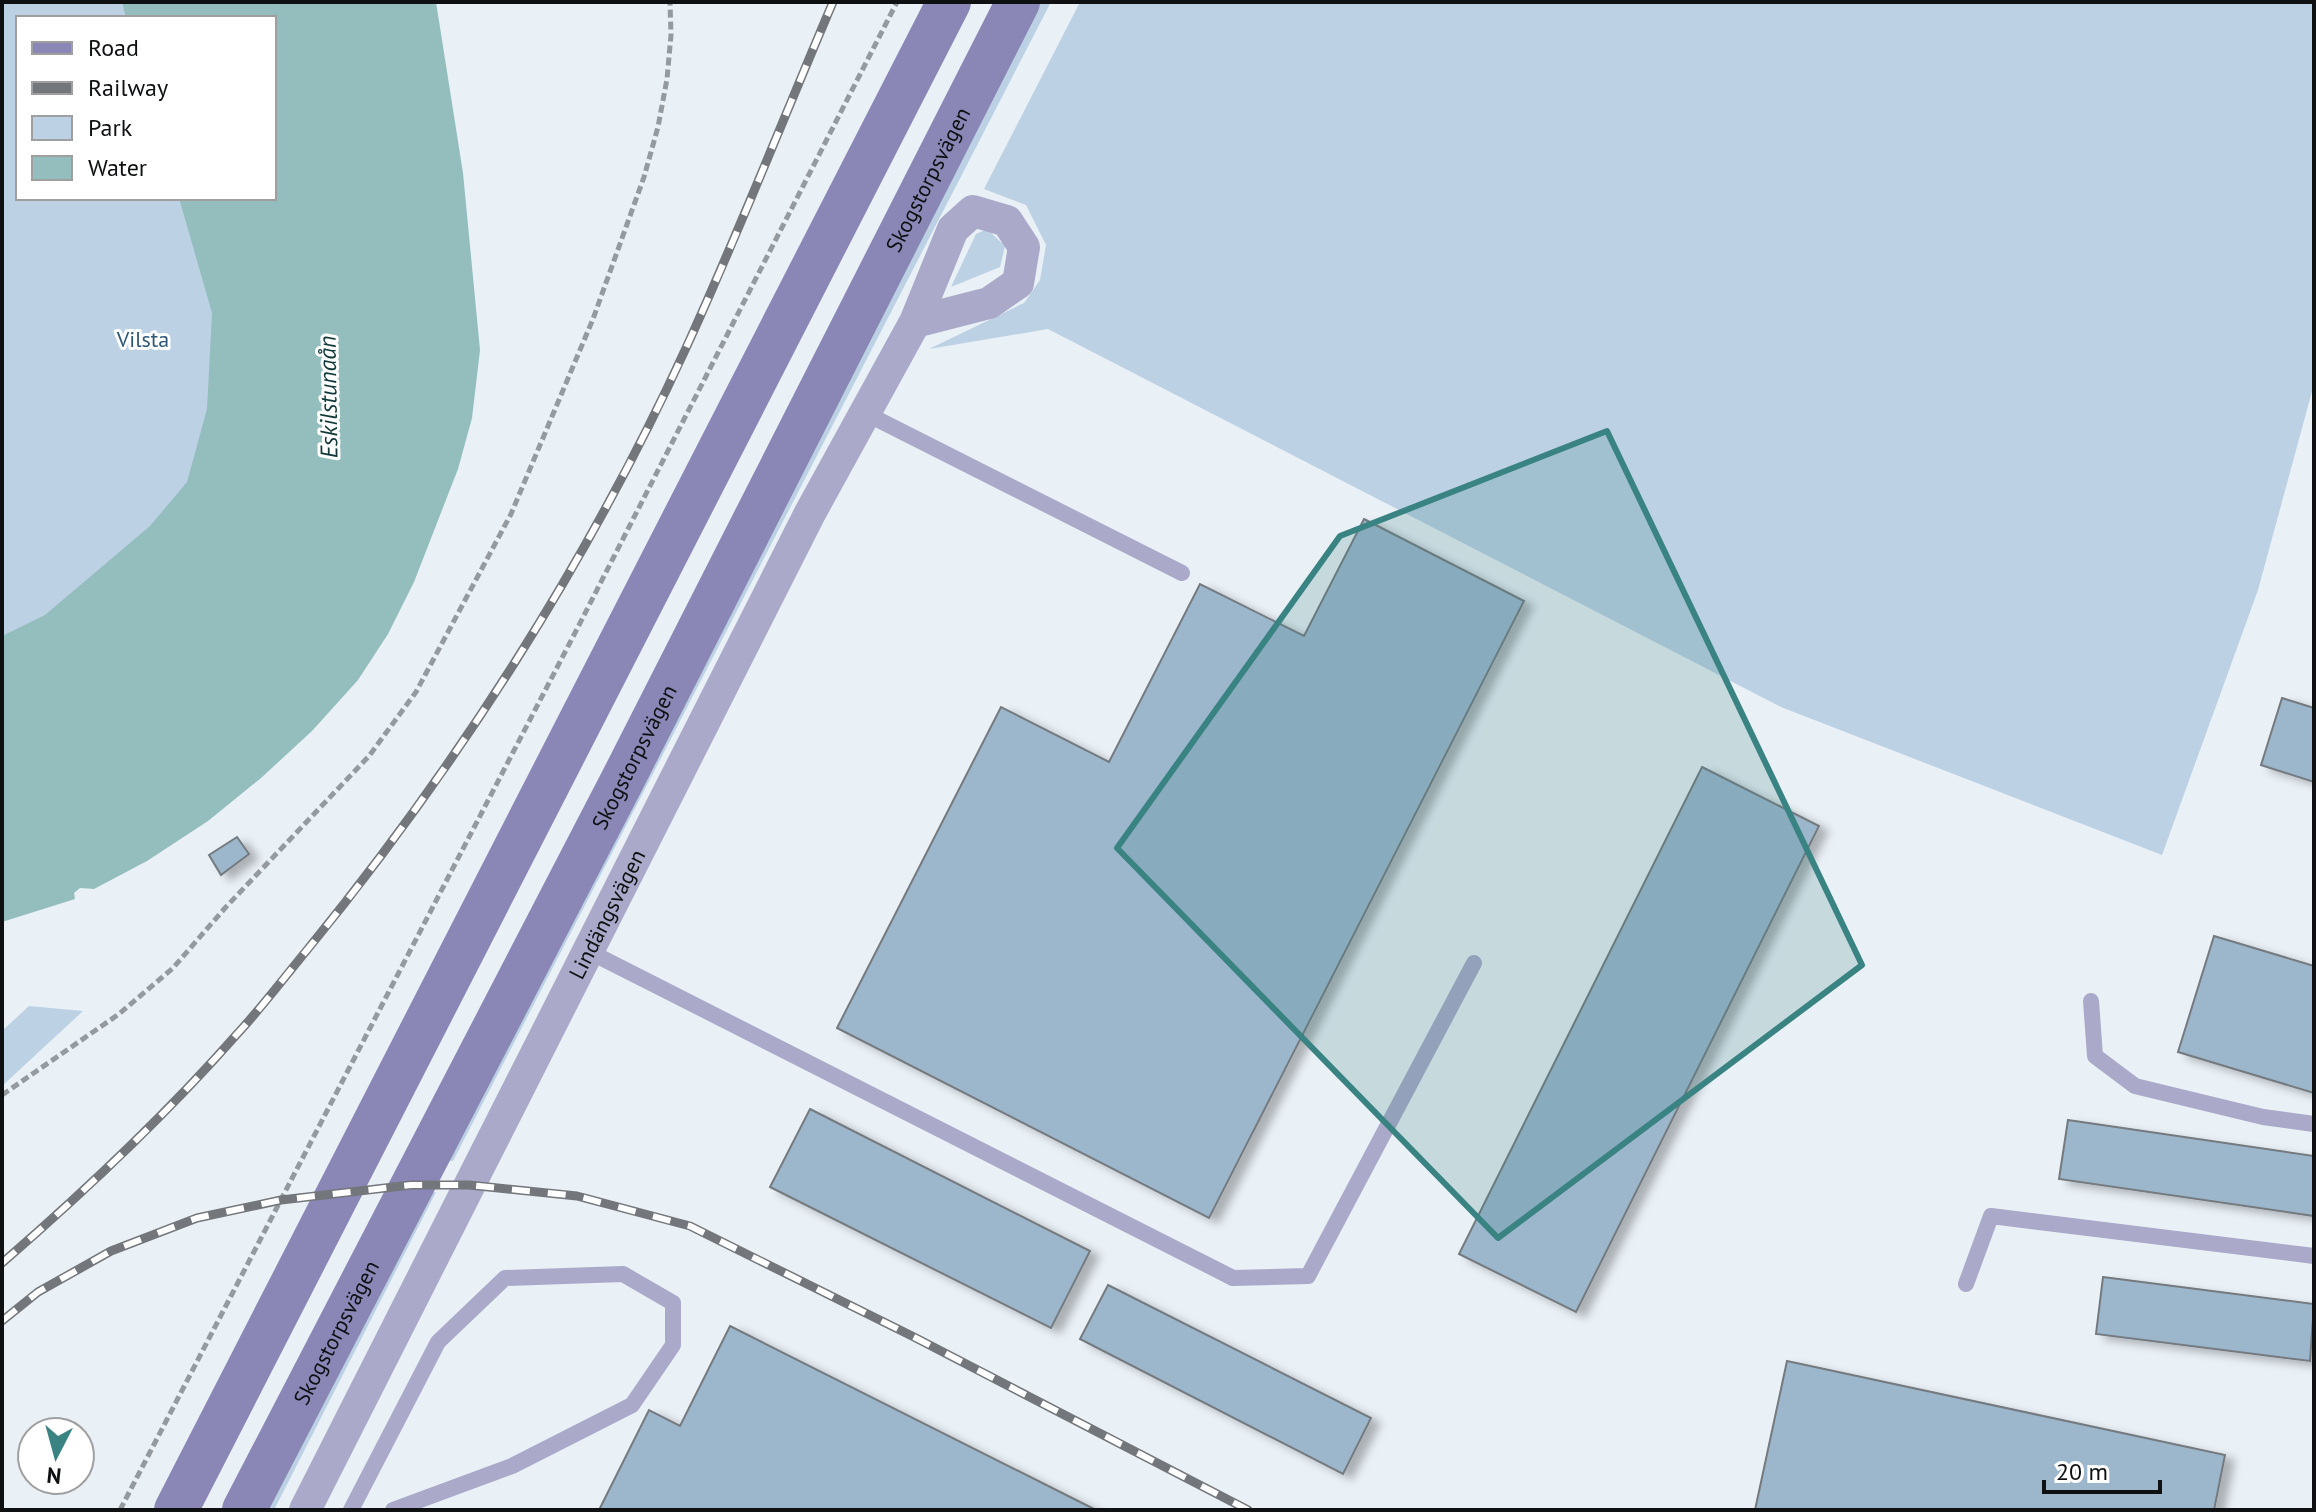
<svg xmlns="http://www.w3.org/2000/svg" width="2316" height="1512" viewBox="0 0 2316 1512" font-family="'PT Sans',sans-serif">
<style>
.green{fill:#bcd1e4}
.water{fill:#94bdbd}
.building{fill:#9cb6cc;stroke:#747a7f;stroke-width:2;filter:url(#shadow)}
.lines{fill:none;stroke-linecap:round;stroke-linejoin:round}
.path{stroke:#959a9e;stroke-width:5;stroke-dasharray:8 4;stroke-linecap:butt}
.service{stroke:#aaa9c9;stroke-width:16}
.minor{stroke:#aaa9c9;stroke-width:32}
.secondary{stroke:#8a86b6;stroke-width:44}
.rail-casing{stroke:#73777b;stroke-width:9}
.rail{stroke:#fff;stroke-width:6;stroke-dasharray:18;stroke-linecap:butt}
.marked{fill:#3a8383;fill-opacity:0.2;stroke:#3a8383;stroke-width:6;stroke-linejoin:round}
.labels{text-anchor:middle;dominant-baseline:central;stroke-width:6;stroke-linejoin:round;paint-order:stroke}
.street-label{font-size:22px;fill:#0e1012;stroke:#fff}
.park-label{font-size:22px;fill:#2d5779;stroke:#fff}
.water-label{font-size:24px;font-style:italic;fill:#11393a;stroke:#fff}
</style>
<defs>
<filter id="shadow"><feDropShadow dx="9" dy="5" stdDeviation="4" flood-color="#0004"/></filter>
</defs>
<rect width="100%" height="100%" fill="#e9f0f6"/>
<!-- green -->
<path class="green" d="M2 2H261L263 18H18V198H274L306 337 2 799Z
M1037 2H1051L453 1161 443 1160Z
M1080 2H2314V384L2258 590 2162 855 1781 707 1048 329 929 349 1024 303 1040 280 1046 245 1026 205 984 189Z
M987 229 1005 246 1000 267 951 287 976 234Z
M29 1006 83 1011 2 1086V1031Z
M436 1192 274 1510H263L425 1193Z"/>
<!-- water -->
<path class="water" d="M122 2H436L463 173 480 350 472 418 458 469 414 582 388 634 358 680 312 731 261 778 208 821 147 861 94 889 80 888 74 893 75 899 2 922V636L45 615 150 526 187 482 207 409 212 313 179 198H274V18H126Z"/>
<!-- building -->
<path class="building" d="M1364 519 1524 601 1209 1218 837 1028 1001 707 1109 762 1200 584 1304 636Z
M2282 698 2314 708V782L2261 765Z
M1702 767 1819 826 1576 1312 1459 1254Z
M237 837 249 854 221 875 209 855Z
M2214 936 2314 966V1093L2178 1052Z
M810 1109 1090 1251 1051 1328 770 1187Z
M2068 1120 2314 1156V1216L2059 1179Z
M2103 1277 2314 1304 2310 1361 2096 1334Z
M1108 1285 1371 1418 1343 1474 1080 1339Z
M730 1326 1096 1510H599L649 1410 680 1426Z
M1787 1361 2225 1455 2214 1510H1755Z"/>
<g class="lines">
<!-- path -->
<path class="path" d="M2 1095 119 1014 173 968 225 908 369 756 416 692 511 514 593 319 644 177 658 127 667 79 671 35 670 2
M120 1510 577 629 897 2"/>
<!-- service -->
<path class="service" d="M865 413 1182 573
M588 951 1233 1278 1308 1276 1474 963
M2091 1001 2095 1056 2135 1086 2263 1117 2314 1124
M1966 1284 1991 1216 2314 1256
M351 1510 438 1342 505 1278 623 1274 673 1303V1345L632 1405 512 1466 393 1510"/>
<!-- minor -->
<path class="minor" id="s1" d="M305 1510 810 513 915 322 953 229 973 211 1007 221 1024 247 1018 283 989 303 915 322"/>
<!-- secondary -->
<g class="secondary">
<path d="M176 1510 949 2"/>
<path id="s2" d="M244 1510 621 783 1018 2"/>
</g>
<defs>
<path id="rail" d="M2 1263C84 1192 166 1115 238 1033 262 1007 284 978 307 950 456 768 588 562 686 348 738 234 784 117 833 2
M2 1321 38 1292 111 1251 197 1218 281 1200 411 1185H469L577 1196 690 1226 914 1337 1248 1510"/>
</defs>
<!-- rail casing -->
<use href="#rail" class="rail-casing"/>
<!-- rail -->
<use href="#rail" class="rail"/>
</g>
<!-- marked area -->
<path class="marked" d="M1607 431 1862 965 1498 1238 1117 848 1340 536Z"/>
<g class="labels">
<!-- street labels -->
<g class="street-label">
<text stroke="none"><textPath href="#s2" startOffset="1496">Skogstorpsvägen</textPath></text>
<text stroke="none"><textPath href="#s2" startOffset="848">Skogstorpsvägen</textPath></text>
<text stroke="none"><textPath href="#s1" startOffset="668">Lindängsvägen</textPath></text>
<text stroke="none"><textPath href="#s2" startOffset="200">Skogstorpsvägen</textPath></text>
</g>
<!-- park labels -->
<g class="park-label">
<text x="143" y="339">Vilsta</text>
</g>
<!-- water labels -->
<g class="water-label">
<text transform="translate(328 397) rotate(-91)">Eskilstunaån</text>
</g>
</g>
<!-- border -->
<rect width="2316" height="1512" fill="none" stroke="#0e1012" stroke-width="8"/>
<!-- legend -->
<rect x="16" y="16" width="260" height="184" fill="#ffffff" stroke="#9f9fa0" stroke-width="2"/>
<rect x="32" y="42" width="40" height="12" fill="#8a86b6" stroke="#9f9fa0" stroke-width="2"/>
<text x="88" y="56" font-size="24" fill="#0e1012">Road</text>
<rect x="32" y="82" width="40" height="12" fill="#73777b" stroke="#9f9fa0" stroke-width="2"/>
<text x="88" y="96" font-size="24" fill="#0e1012">Railway</text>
<rect x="32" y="116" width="40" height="24" fill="#bcd1e4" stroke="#9f9fa0" stroke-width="2"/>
<text x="88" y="136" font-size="24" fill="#0e1012">Park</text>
<rect x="32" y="156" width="40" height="24" fill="#94bdbd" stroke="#9f9fa0" stroke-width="2"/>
<text x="88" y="176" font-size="24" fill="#0e1012">Water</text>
<!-- north arrow -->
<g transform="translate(56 1456) rotate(186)"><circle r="38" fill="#ffffff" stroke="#9f9fa0" stroke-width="2"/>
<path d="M0-6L14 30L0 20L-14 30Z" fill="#3a8383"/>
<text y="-12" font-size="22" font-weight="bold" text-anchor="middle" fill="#0e1012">N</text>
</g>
<!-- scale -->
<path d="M2044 1480v12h116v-12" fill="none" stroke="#0e1012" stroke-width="4"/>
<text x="2056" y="1480" font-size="24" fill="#0e1012" stroke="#ffffff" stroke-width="6" paint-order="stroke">20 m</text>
</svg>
